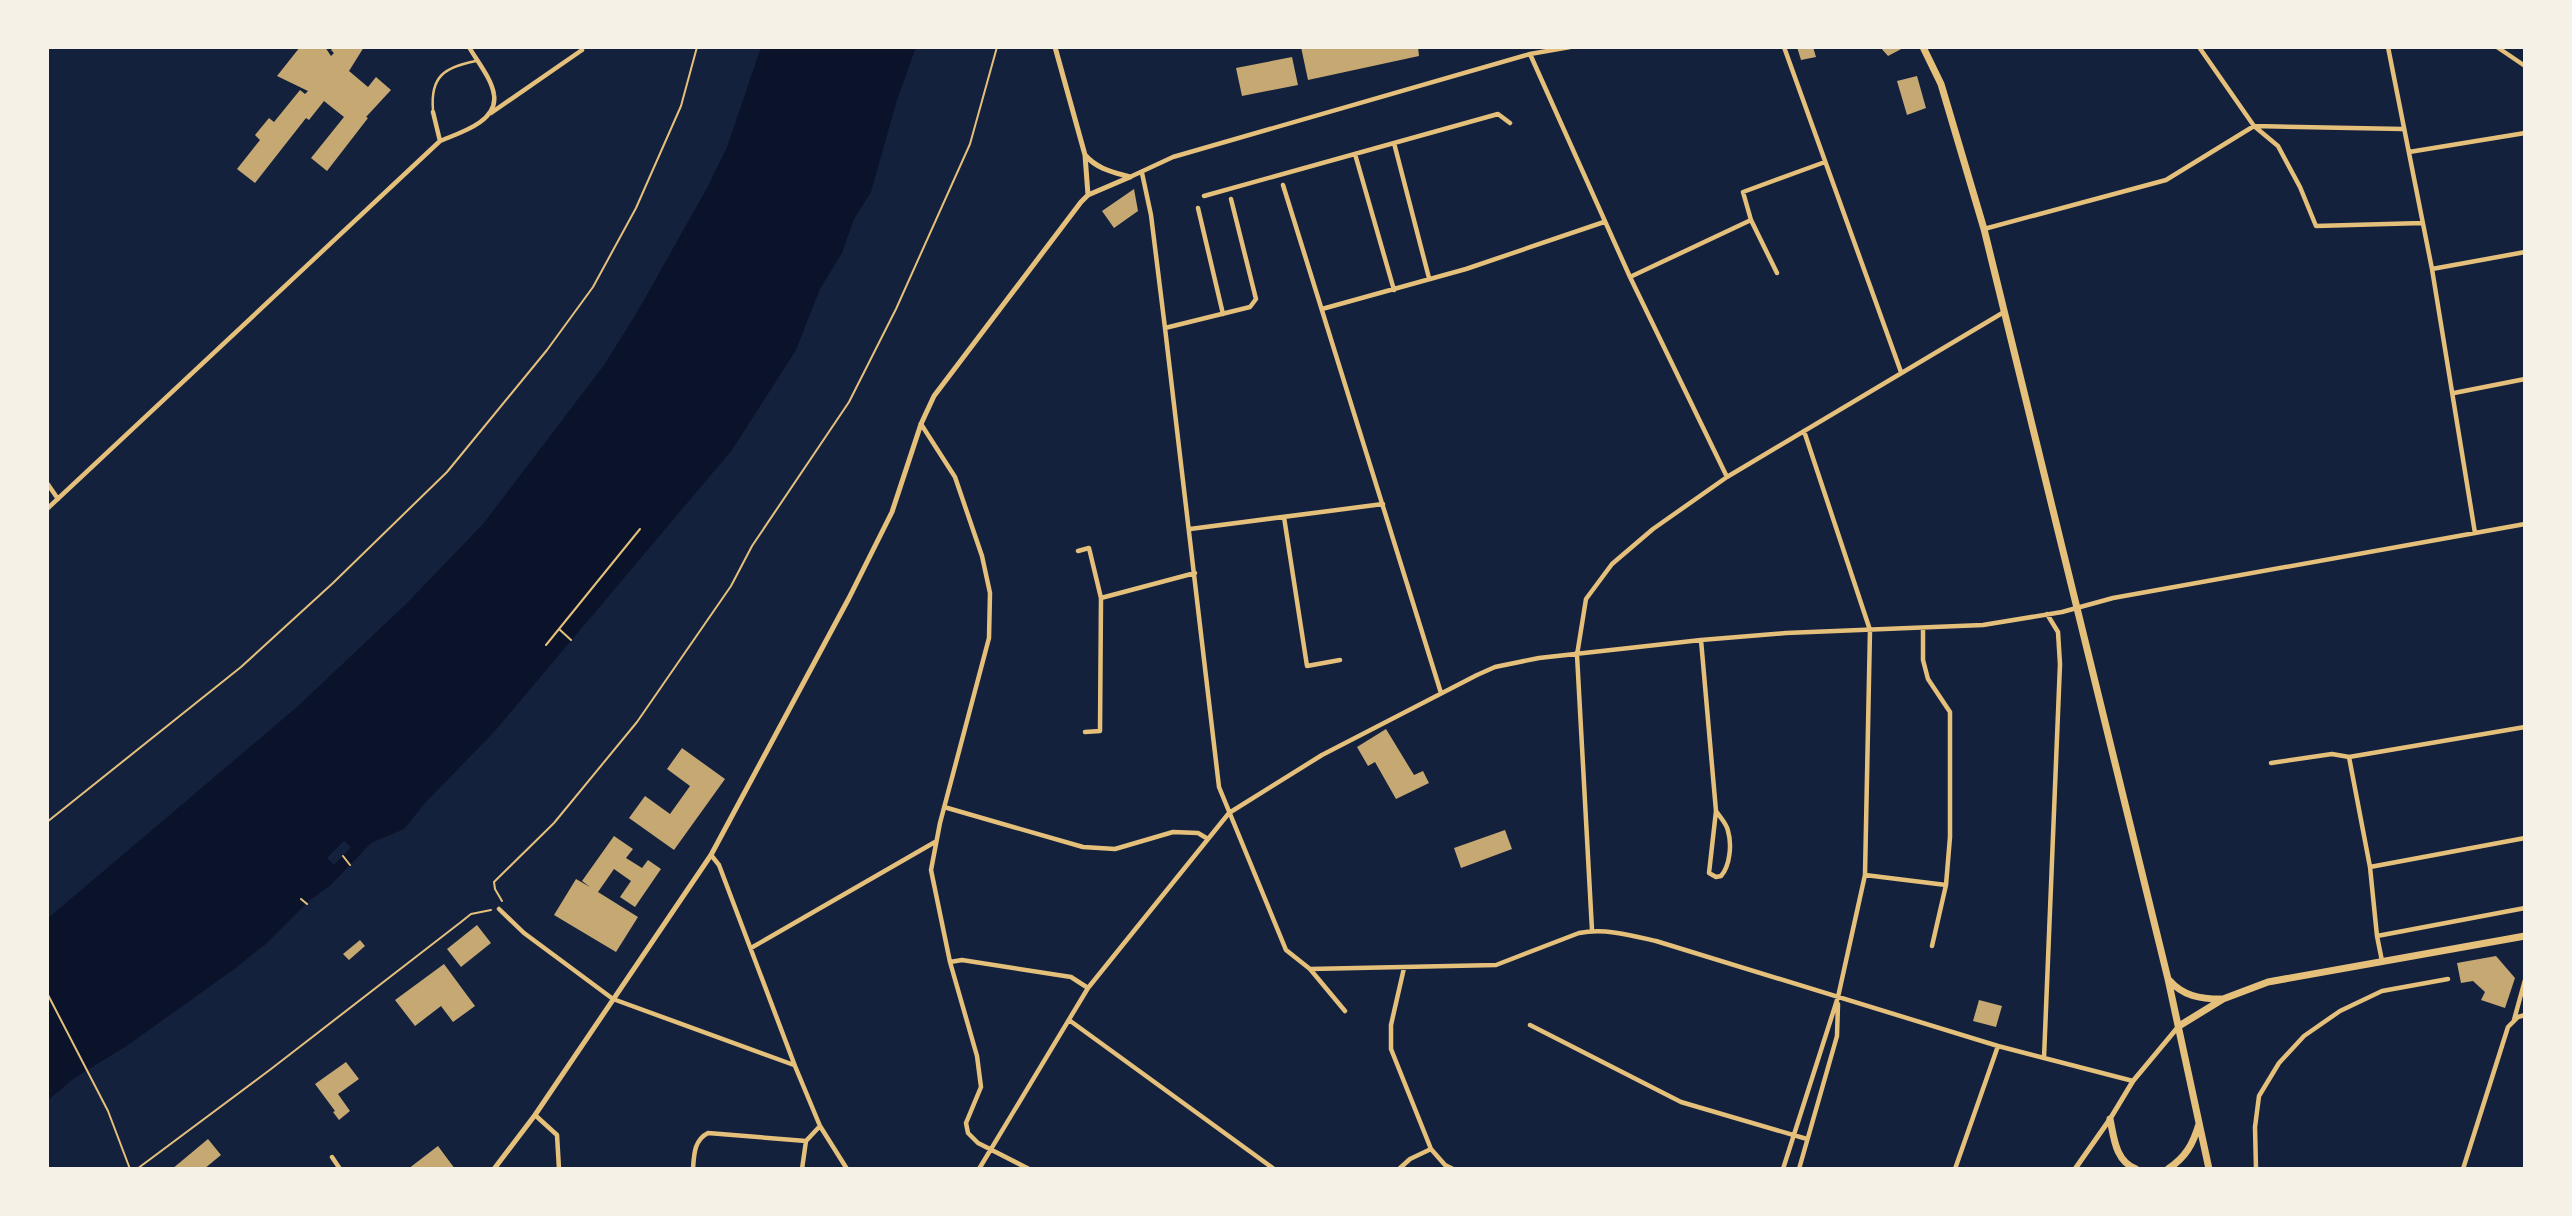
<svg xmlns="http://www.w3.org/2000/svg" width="2572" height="1216" viewBox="0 0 2572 1216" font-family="'Sofia Sans Condensed',sans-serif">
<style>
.water{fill:#0b132b}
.pier{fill:#14213d}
.building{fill:#c6a872}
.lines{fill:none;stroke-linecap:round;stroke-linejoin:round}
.path{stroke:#e5c07b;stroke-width:2}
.service{stroke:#e5c07b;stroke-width:2.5}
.minor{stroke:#e5c07b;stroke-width:4.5}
.tertiary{stroke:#e5c07b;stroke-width:5}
.primary{stroke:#e5c07b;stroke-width:7}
</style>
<rect width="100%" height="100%" fill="#14213d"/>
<!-- water -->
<path class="water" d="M761 47H916L897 100 871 192 854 219 842 253 820 289 796 350 732 450 494 732 426 802 404 829 371 843 331 885 310 900 267 943 233 970 128 1045 73 1079 47 1101V919L297 707 406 604 483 524 604 365 636 314 707 188 727 147Z"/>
<!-- pier -->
<path class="pier" d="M344 841 351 847 334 865 327 858Z"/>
<!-- building -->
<path class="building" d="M300 47H325L331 56 334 53 331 50 334 47H364L349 71 368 87 376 77 391 90 366 117 368 118 327 171 311 158 344 117 324 101 309 120 306 118 255 183 237 169 260 140 255 135 269 118 274 122 300 90 305 94 308 91 277 76Z
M1301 47H1418L1419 56 1308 80Z
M1797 47H1813L1816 57 1801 60Z
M1880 47H1905L1888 56Z
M1292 57 1298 85 1242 96 1236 68Z
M1917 76 1926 108 1907 115 1897 81Z
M1134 189 1138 211 1114 228 1102 211Z
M1386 729 1414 775 1423 771 1429 783 1396 799 1375 762 1368 766 1357 747Z
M682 748 725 779 674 850 629 818 645 796 670 814 690 786 667 769Z
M1505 830 1512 849 1461 868 1454 848Z
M614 836 633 849 626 858 642 868 648 860 661 869 635 907 620 897 631 881 614 869 598 892 638 917 616 952 554 915 576 879 590 887 582 881Z
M477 925 491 943 461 967 447 949Z
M360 940 365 946 349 960 343 954Z
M2496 956 2515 978 2505 1008 2481 1000 2485 992 2473 981 2461 983 2457 963Z
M444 964 475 1006 453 1022 441 1006 415 1026 395 1000Z
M1979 1000 2002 1006 1996 1027 1973 1021Z
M346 1062 359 1079 338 1094 350 1111 339 1120 333 1112 335 1111 315 1084Z
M208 1139 221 1155 204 1169H172Z
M438 1146 455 1169H408L434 1149Z"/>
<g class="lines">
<!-- path -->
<path class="path" d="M559 629 571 640
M546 645 640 529
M47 822 241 667 333 583 447 472 547 350 593 287 636 208 681 106 697 47
M343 856 350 865
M301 899 307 904
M502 901 495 889 494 882 554 823 637 722 731 586 752 546 849 402 896 309 970 144 997 47
M47 993 108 1111 130 1169
M137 1169 271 1069 461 922 471 914 491 910"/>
<!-- service -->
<path class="service" d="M433 110C430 76 445 67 476 61"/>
<!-- minor -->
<path class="minor" d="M1784 47 1901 372
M2199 47 2254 126 2278 146 2300 187 2316 226 2422 223
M2388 47 2432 269 2475 533
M2497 47 2525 66
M1530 54 1630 277 1727 477
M433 112 440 141
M491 113 582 50
M1394 143 1429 278
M2409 152 2525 133
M1355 154 1394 290
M1142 173 1151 215 1165 328 1219 787 1286 950 1310 969 1345 1011
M1130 177 1173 157 1530 54 1570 47
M1283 185 1441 693
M1204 196 1498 114 1510 123
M1198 208 1223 314
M1751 220 1777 273
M1984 229 2166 180 2254 126 2403 129
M2432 269 2525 252
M1630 277 1751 220 1743 192 1825 162
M1322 309 1466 269 1604 222
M1165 328 1250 307 1256 299 1231 199
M2454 393 2525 379
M921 424 955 477 982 556 990 593 989 638 940 823 931 870 950 962 977 1056 981 1087 966 1123 968 1133 978 1143 1029 1169
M47 483 58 499
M47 509 440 141C459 133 498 122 494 95 492 79 477 61 469 47
M1284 517 1307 666 1340 660
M1190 529 1383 504
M1078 551 1089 548 1101 598 1100 731 1085 732
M1101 598 1195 573
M1923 628V660L1928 679 1950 712V837L1946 885 1932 946
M1701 640 1716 811 1709 873 1716 877 1721 876C1730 866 1732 844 1728 831 1727 824 1720 817 1716 811
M2349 757 2370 867 2377 936 2382 961
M2271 763 2332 754 2349 757 2525 727
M944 807 1083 847 1115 849 1173 832 1198 833 1208 839
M711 855 719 865 795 1066 820 1126 847 1169
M2370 867 2525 838
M1865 875 1946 885
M499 909 524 933 613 999 794 1065
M1592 930 1577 655 1586 599 1612 564 1653 529 1727 477 2004 312
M2377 936 2525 908
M751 948 935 842
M950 962 962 960 1071 977 1088 988
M1404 968 1391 1025V1049L1431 1149 1445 1165 1453 1169
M1310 969 1496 965 1579 933C1605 928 1630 935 1656 941L1998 1046 2133 1081
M1069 1020 1274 1169
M2514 1020 2525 980
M1530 1025 1681 1102 1807 1139
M2044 1058 2060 664 2058 632 2047 614
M535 1115 557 1135 559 1169
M332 1157 340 1169
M693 1169C694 1155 694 1140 708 1133L806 1141
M802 1169 806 1141 820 1126
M979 1169 1088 988 1229 813 1322 755 1477 675 1495 667 1539 658 1701 640 1786 633 1983 625 2062 612 2113 598 2525 524
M1399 1169 1410 1159 1431 1149
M1783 1169 1838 997 1865 875 1870 630 1804 431
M1799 1169 1837 1036 1838 1004
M1955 1169 1998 1046
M2256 1169 2255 1127 2259 1096 2279 1063 2304 1036 2340 1011 2382 991 2448 979
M2463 1169 2508 1027 2518 1017 2525 1015"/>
<!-- tertiary -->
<path class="tertiary" d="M1055 47 1085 155 1088 195
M1085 155C1097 169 1113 172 1130 177
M494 1169 535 1115 711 855 849 598 892 512 921 424 934 396 1081 202 1088 195 1130 177
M2075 1169 2110 1119 2133 1081 2178 1027"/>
<!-- primary -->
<path class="primary" d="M1923 47 1941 84 1984 229 2168 979 2209 1169
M2169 980C2183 996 2200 999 2221 999
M2179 1026 2223 999 2268 982 2525 936
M2110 1119C2114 1137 2115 1161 2136 1169
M2168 1169C2186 1157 2193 1144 2199 1124"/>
</g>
<!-- border -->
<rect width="2572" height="1216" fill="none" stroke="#f6f1e7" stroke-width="98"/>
</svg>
